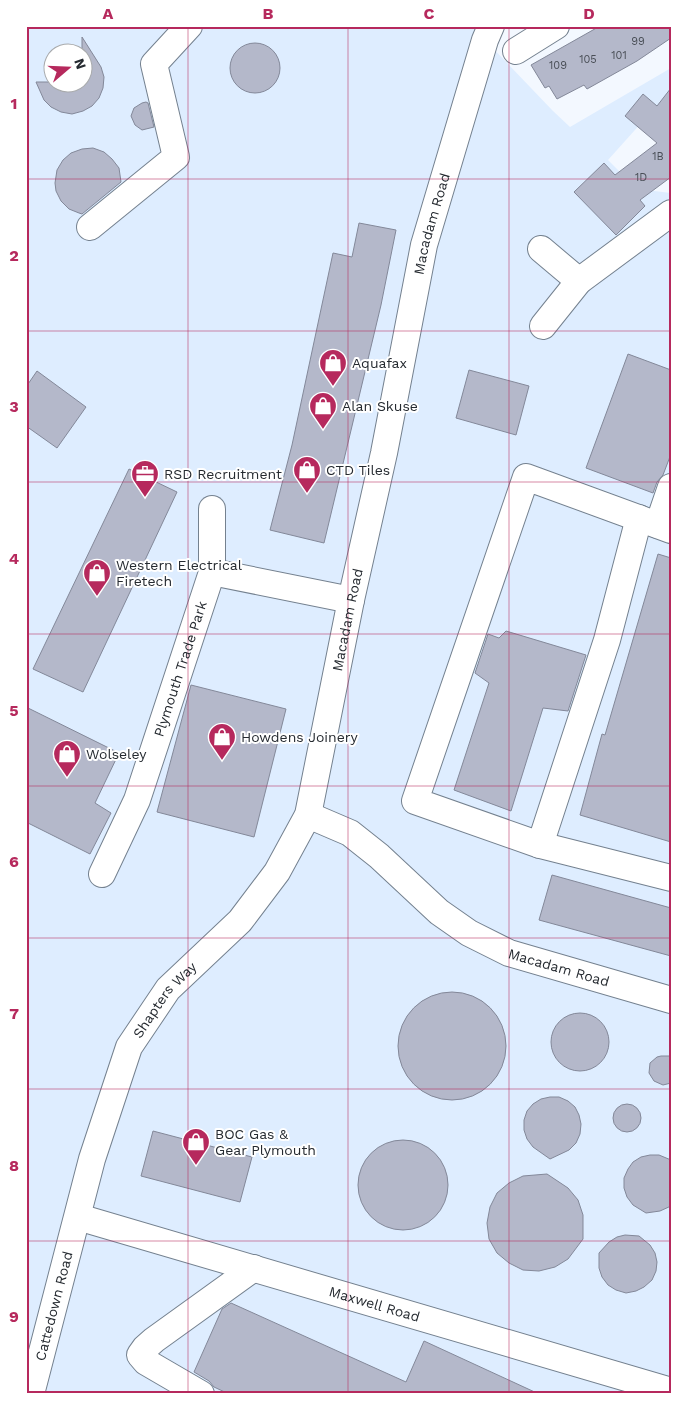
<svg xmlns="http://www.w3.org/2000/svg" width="697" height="1420" viewBox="0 0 697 1420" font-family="'Work Sans',sans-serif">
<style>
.built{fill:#deedff;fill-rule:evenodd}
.building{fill:#b4b8ca;stroke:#838899}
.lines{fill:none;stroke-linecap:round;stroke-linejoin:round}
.minor-casing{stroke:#74818f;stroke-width:28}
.minor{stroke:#fff;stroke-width:26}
.grid{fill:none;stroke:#b6295d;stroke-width:1;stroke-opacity:0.55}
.labels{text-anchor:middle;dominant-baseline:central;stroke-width:4;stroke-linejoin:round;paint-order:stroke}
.number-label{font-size:11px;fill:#494e56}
.street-label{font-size:14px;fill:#252a30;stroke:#fff}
.poi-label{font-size:14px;fill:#252a30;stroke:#fff;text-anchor:start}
.neatline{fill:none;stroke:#b6295d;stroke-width:2}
.grid-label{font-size:16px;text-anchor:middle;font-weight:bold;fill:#b6295d}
</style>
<rect width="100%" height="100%" fill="#f3f8ff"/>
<!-- built -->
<path class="built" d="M26 26H477L485 40 553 111 570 127 671 68V133L652 111 608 160 637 189 671 193V1394H26ZM52 52H82V82H52Z"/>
<!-- building -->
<path class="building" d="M600 26H671V38L637 61 587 89 584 85 557 99 549 86 545 88 531 65Z
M82 37 101 67 104 77 103 88 99 98 92 106 83 111 72 114 61 112 51 107 44 100 36 82H82Z
M230 68a25 25 0 1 1 50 0a25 25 0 1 1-50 0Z
M671 88V177L640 200 645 206 616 235 574 192 604 163 615 175 657 143 625 116 643 94 657 106Z
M146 102 148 103 154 127 142 130 135 125 131 116 134 108 142 103Z
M93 148 104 152 112 159 119 168 121 182 82 214 79 213 69 209 61 201 56 191 55 183 57 170 63 160 71 153 82 149Z
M359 223 396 230 381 305 324 543 270 530 292 445 333 253 352 257Z
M628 354 671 370V454L663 475 657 482 653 493 586 468Z
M469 370 529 386 516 435 456 418Z
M37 371 86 407 57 448 26 426V387Z
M129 469 177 492 83 692 33 669Z
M658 554 671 558V842L580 815 602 734 605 735Z
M506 631 586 655 568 711 543 708 511 811 454 790 489 683 475 673 488 634 499 638Z
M191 685 286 709 254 837 157 812Z
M26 707 119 753 95 803 111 813 90 854 26 822Z
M552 875 671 908V956L539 920Z
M398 1046a54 54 0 1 1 108 0a54 54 0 1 1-108 0Z
M551 1042a29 29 0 1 1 58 0a29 29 0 1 1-58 0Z
M661 1056H671V1083L663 1085 654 1081 649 1073 650 1063 657 1057Z
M550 1097H559L568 1101 575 1107 579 1115 581 1124 580 1134 576 1143 569 1150 550 1159 533 1147 527 1139 524 1130V1120L527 1111 533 1104 541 1099Z
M613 1118a14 14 0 1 1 28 0a14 14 0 1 1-28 0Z
M153 1131 252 1157 240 1202 141 1176Z
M358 1185a45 45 0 1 1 90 0a45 45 0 1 1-90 0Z
M650 1155H659L671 1160V1206L660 1211 646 1213 633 1205 627 1197 624 1188V1178L628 1169 633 1162 641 1157Z
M547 1174 568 1188 578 1200 583 1215V1239L568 1259 555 1267 539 1271 523 1270 509 1263 497 1253 489 1239 487 1223 490 1207 497 1193 509 1183 523 1176Z
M625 1235 639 1236 650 1245 655 1253 657 1262 656 1271 652 1280 644 1287 636 1291 626 1293 616 1290 608 1285 602 1277 599 1268V1253L609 1242 617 1237Z
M231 1303 406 1382 424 1341 539 1394H229L214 1387 209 1381 194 1372 222 1309Z"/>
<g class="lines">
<defs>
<g id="minor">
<path d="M516 51 556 26"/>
<path d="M90 227 176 157 154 64 189 26"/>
<path d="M541 249 579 281"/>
<path d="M543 326 579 281 671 213"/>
<path d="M212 509V572"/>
<path d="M658 525 671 487"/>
<path d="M671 530 526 477 415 801 540 845 671 878"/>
<path id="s1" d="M308 815 350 833 379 856 439 912 469 933 509 953 671 1000"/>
<path d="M540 845 607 640 639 518"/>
<path id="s2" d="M102 874 137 800 212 572 351 600"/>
<path id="s3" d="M78 1217 671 1391"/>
<path id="s4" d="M31 1394 92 1159 129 1047 168 989 240 921 277 872 308 815 351 600 384 453 424 245 485 40 491 26"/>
<path d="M201 1394 146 1362 140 1355 145 1348 154 1340 254 1268"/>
</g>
</defs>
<!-- minor casing -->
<use href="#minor" class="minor-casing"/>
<!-- minor -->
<use href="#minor" class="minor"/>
</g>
<!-- grid -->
<path class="grid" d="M188 26V1394M348 26V1394M509 26V1394M26 179H671M26 331H671M26 482H671M26 634H671M26 786H671M26 938H671M26 1089H671M26 1241H671"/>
<!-- icons -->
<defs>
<symbol id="shop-pin" viewBox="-11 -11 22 30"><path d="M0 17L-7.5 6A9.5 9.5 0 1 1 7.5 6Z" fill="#b6295d" stroke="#fff"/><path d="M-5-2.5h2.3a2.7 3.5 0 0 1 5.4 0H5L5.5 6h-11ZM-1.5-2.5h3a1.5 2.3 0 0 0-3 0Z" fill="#fff"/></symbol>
<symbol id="office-pin" viewBox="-11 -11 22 30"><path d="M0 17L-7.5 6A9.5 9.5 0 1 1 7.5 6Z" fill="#b6295d" stroke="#fff"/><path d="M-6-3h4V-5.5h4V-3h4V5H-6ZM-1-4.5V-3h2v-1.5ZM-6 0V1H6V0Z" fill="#fff"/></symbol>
</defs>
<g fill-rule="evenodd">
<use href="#shop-pin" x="317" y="347" width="32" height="43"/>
<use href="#shop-pin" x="307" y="390" width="32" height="43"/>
<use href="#shop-pin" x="291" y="454" width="32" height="43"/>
<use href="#office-pin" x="129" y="458" width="32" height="43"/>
<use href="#shop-pin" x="81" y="557" width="32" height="43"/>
<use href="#shop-pin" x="206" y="721" width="32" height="43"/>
<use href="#shop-pin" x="51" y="738" width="32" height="43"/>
<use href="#shop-pin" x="180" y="1126" width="32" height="43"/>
</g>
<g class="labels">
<!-- number labels -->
<g class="number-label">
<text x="638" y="41">99</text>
<text x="619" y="55">101</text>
<text x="588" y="59">105</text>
<text x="558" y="65">109</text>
<text x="658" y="156">1B</text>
<text x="641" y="177">1D</text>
</g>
<!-- street labels -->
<g class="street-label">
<text stroke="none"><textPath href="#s4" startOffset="1260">Macadam Road</textPath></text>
<text stroke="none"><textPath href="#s4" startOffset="855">Macadam Road</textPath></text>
<text stroke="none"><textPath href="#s2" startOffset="220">Plymouth Trade Park</textPath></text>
<text stroke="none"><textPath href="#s1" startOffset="298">Macadam Road</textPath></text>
<text stroke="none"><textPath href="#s4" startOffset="420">Shapters Way</textPath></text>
<text stroke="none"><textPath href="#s3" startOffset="309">Maxwell Road</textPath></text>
<text stroke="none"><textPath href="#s4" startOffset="91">Cattedown Road</textPath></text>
</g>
<!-- poi labels -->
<g class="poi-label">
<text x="352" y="363">Aquafax</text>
<text x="342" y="406">Alan Skuse</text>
<text x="326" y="470">CTD Tiles</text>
<text x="164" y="474">RSD Recruitment</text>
<text x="116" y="565">Western Electrical<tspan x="116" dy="16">Firetech</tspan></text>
<text x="241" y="737">Howdens Joinery</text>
<text x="86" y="754">Wolseley</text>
<text x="215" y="1134">BOC Gas &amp;<tspan x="215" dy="16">Gear Plymouth</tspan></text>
</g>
</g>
<!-- border -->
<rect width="697" height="1420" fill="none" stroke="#ffffff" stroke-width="55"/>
<!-- north arrow -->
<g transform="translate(68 68) rotate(71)"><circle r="24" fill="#ffffff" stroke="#a8aaac"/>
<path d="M0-4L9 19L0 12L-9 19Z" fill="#b6295d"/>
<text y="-8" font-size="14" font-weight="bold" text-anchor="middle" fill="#252a30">N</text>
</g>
<rect x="28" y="28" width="642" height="1364" class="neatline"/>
<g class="grid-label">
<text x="108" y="19">A</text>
<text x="268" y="19">B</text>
<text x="429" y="19">C</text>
<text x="589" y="19">D</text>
<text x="14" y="109">1</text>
<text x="14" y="261">2</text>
<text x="14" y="412">3</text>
<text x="14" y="564">4</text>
<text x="14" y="716">5</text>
<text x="14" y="867">6</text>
<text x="14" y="1019">7</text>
<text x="14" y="1171">8</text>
<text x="14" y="1322">9</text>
</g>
</svg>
